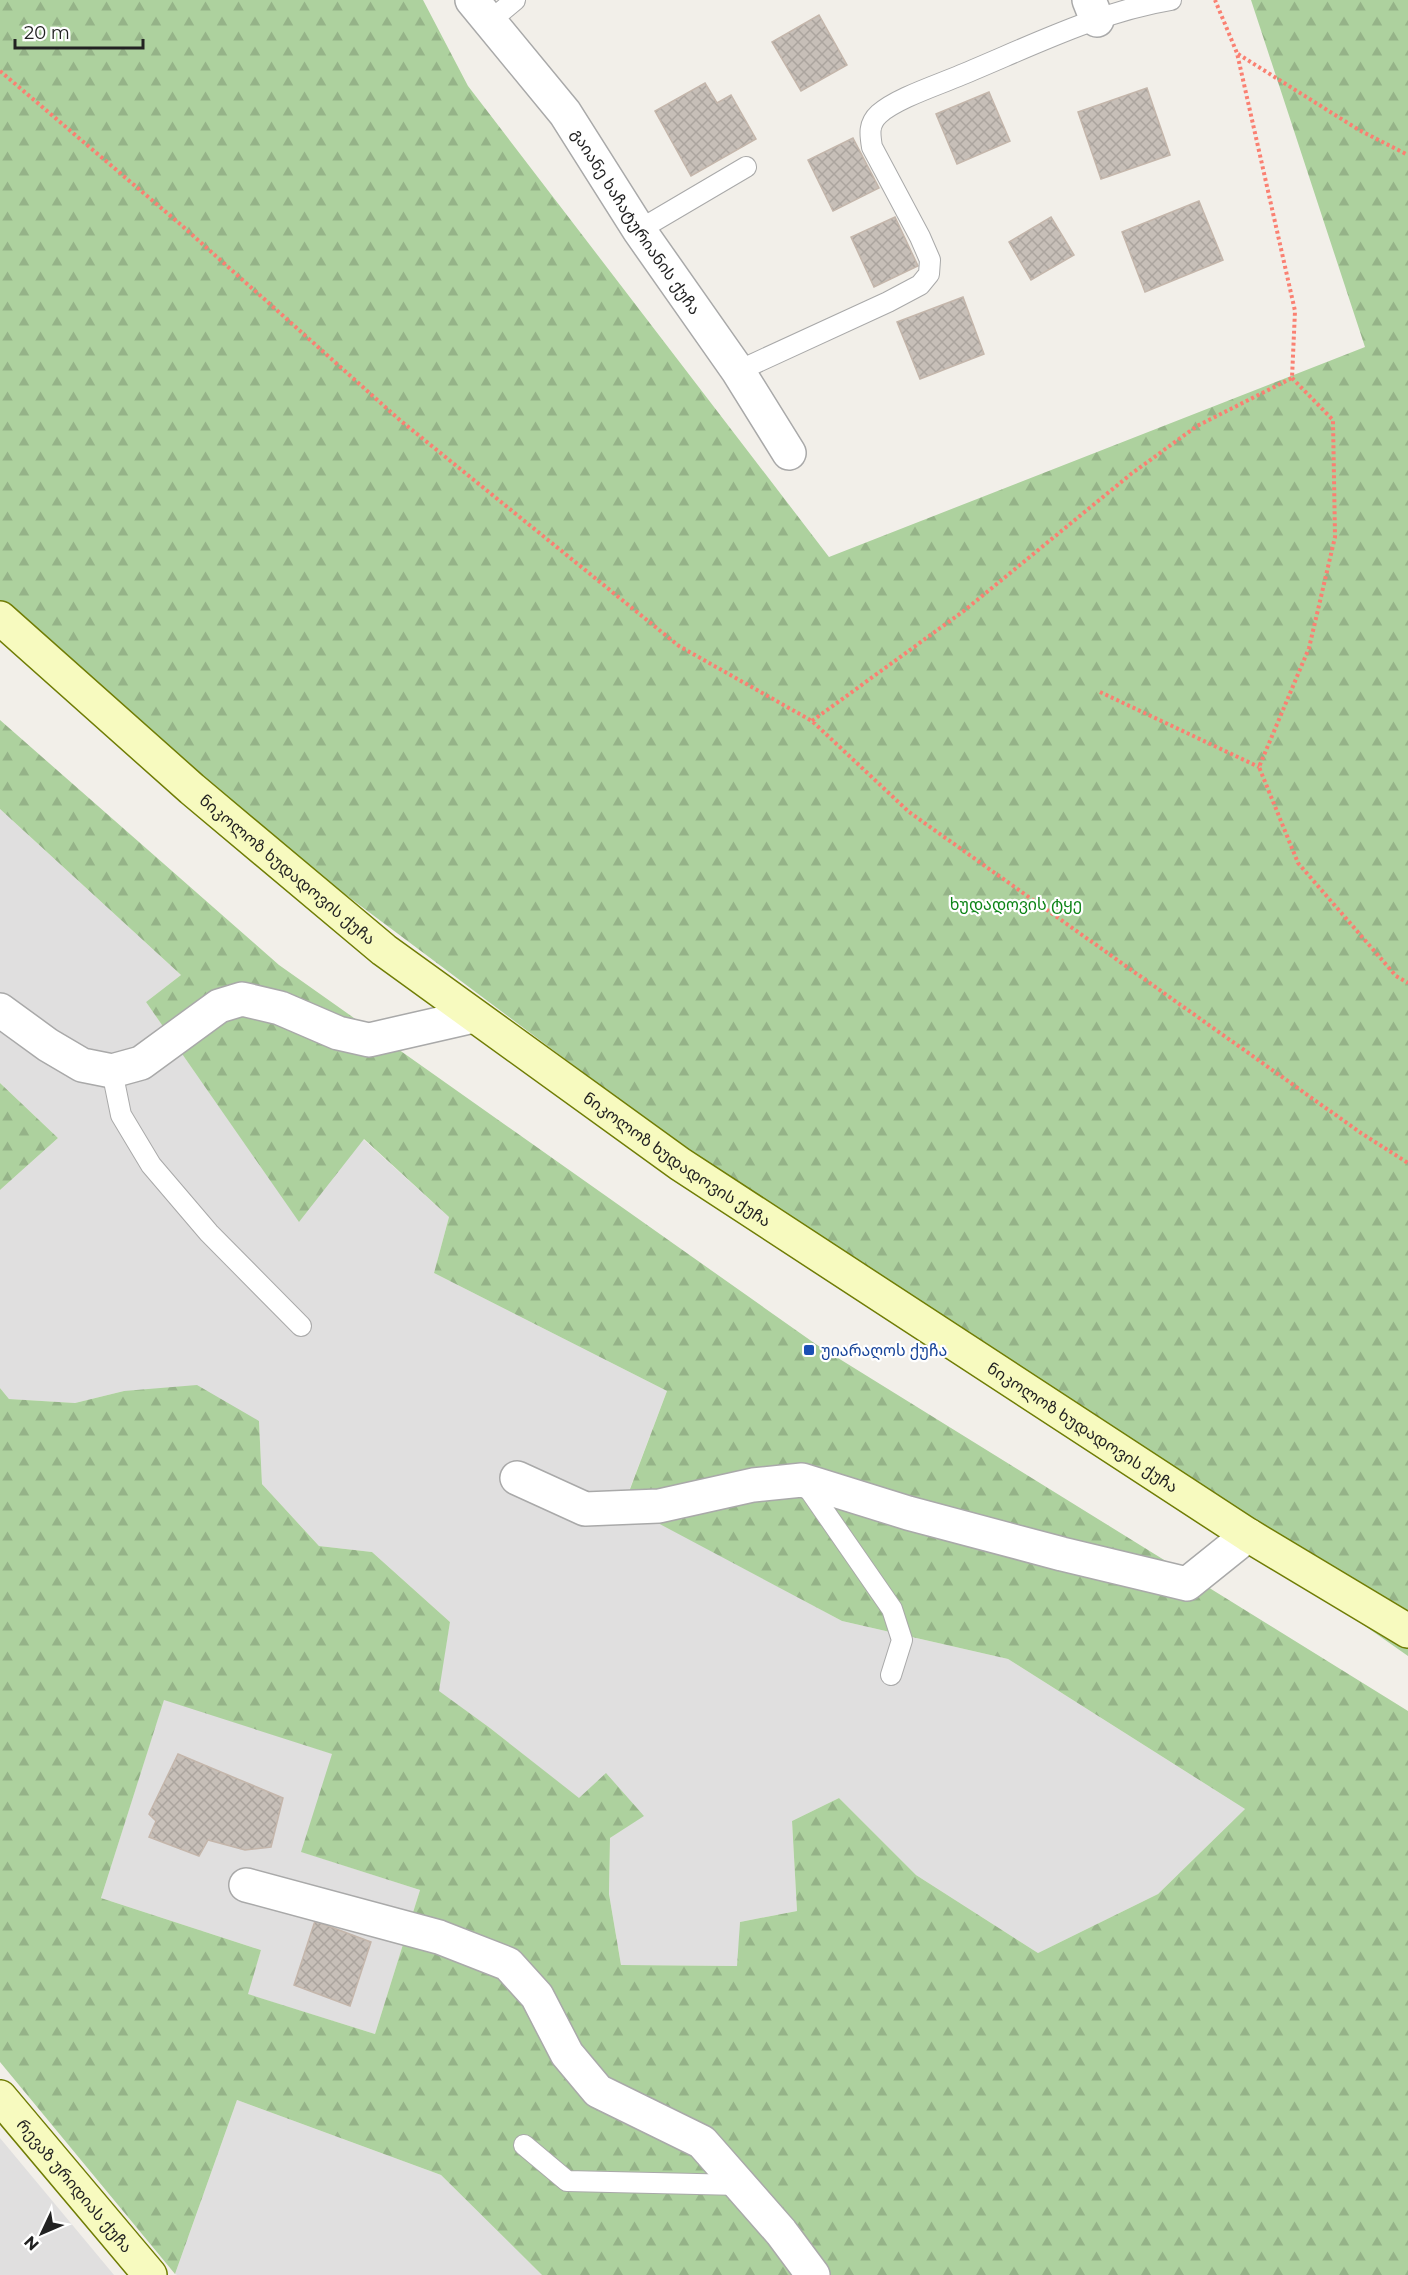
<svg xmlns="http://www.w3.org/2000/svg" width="1408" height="2275" viewBox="0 0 1408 2275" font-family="Montserrat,'Noto Sans Georgian',sans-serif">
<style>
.residential{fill:#e0dfdf}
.forest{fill:url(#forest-firs);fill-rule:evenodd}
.building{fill:url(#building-cross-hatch);stroke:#c4b6ab;stroke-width:1.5}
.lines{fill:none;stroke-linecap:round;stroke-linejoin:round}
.lane-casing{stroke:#a9a9a9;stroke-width:22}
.street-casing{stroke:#a9a9a9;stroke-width:36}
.secondary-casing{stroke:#707d05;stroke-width:36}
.path{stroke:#fa8072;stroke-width:4;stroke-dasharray:3 3;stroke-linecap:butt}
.lane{stroke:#fff;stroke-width:20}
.street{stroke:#fff;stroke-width:33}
.secondary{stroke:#f7fabf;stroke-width:33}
.transit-dot{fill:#1a4fb4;stroke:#fff;stroke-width:2}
.labels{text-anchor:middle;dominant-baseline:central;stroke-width:4.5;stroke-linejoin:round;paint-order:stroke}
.street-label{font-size:16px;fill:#222;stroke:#fff}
.park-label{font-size:16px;fill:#0c8416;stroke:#fff}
.transit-label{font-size:16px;fill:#164399;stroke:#fff;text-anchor:start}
</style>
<defs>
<pattern id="forest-firs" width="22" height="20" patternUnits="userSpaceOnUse" patternTransform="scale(1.5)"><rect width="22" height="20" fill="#add19e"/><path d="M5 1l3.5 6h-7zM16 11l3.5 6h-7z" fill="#95b388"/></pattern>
<pattern id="building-cross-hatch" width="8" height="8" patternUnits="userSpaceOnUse" patternTransform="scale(1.5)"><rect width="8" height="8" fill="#c7bfb8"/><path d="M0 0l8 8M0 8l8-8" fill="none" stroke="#aba49e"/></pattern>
</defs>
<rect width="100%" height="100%" fill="#f2efe9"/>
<!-- residential -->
<path class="residential" d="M0 809 181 975 146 1002 299 1221 363 1139 449 1217 434 1273 667 1391 624 1504 842 1621 1008 1659 1245 1809 1158 1894 1038 1953 916 1875 839 1798 792 1821 797 1911 740 1922 738 1966 621 1965 609 1894 610 1838 644 1815 579 1799 490 1728 438 1691 450 1622 372 1552 319 1546 262 1484 259 1421 124 1391 75 1403 9 1399 0 1388V1190L58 1138 0 1083Z
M164 1699 333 1754 302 1852 420 1890 375 2034 247 1994 261 1950 101 1898Z
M237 2100 441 2175 542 2275H177L175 2274Z
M0 2138 114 2275H115H0Z"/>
<!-- forest -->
<path class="forest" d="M0 0H423L468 86 829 557 1365 347 1251 0H1408V1656L712 1169 59 680 0 618Z
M0 720 279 965 817 1345 1408 1711V2275H542L441 2175 237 2100 175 2274 0 2062V1388L9 1399 75 1403 124 1391 197 1385 259 1421 262 1484 319 1546 372 1552 450 1622 439 1691 490 1728 579 1798 606 1773 644 1816 610 1838 609 1894 621 1965 737 1966 740 1922 797 1911 792 1821 839 1798 916 1875 1038 1953 1158 1894 1245 1809 1008 1659 842 1621 624 1505 667 1391 434 1273 449 1217 364 1139 299 1222 146 1002 181 975 0 809ZM164 1700 332 1754 301 1852 420 1890 375 2034 248 1994 261 1950 101 1898Z
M0 1083 58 1138 0 1190Z"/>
<!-- building -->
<path class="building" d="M819 15 847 65 801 91 772 42Z
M705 83 717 103 731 95 756 139 691 176 655 111Z
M1147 88 1170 155 1101 179 1078 112Z
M989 92 1010 141 957 164 936 114Z
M853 138 879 188 833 211 808 160Z
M1199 201 1223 260 1145 292 1122 232Z
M895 217 918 266 874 287 851 237Z
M1051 217 1074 255 1031 280 1009 242Z
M963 297 984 354 920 379 897 322Z
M178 1754 283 1798 271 1847 245 1850 208 1840 199 1856 149 1837 156 1821 149 1814Z
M315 1921 371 1942 350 2006 294 1985Z"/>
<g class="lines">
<defs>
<path id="lane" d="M489 22 515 0
M639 230 746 167
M738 371 888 302 920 285 929 274 930 260 920 237 872 147C870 135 868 124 879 114 897 98 938 85 961 75 1029 47 1098 12 1171 0
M112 1071 121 1115 151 1165 209 1233 301 1326
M804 1482 892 1609 902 1640 891 1675
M524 2145 567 2181 740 2185"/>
<g id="street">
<path id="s1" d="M472 0 565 113 639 230 738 371 789 453"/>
<path d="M1089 0 1097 20"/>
<path d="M0 1010 48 1045 82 1065 112 1071 141 1063 219 1006 242 999 280 1008 338 1033 369 1040 474 1016"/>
<path d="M517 1478 585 1509 659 1506 753 1485 802 1480 908 1513 1062 1554 1187 1584 1248 1535"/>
<path d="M246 1885 439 1937 508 1964 537 1996 567 2054 598 2091 702 2142 781 2232 813 2275"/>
</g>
<g id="secondary">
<path id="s2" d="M0 618 192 789 384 950 680 1164 1248 1535 1408 1631"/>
<path id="s3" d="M0 2097 150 2275"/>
</g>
</defs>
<!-- lane casing -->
<use href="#lane" class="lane-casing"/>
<!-- street casing -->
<use href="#street" class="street-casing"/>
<!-- secondary casing -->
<use href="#secondary" class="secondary-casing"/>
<!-- path -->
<path class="path" d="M1238 54 1359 130 1408 155
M0 71 180 224 401 421 679 646 812 721 909 812 1361 1133 1408 1163
M1292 378 1333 420 1335 537 1309 648 1259 767 1298 863 1396 976 1408 983
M1100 692 1259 767
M812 721 965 610 1131 474 1197 426 1292 378 1295 311 1237 53 1215 0"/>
<!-- lane -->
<use href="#lane" class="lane"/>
<!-- street -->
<use href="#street" class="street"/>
<!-- secondary -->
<use href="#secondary" class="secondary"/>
</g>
<!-- markers -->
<rect class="transit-dot" x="803" y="1344" width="12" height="12" rx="3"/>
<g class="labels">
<!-- street labels -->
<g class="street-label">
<text stroke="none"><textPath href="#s1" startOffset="276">გაიანე ხაჩატურიანის ქუჩა</textPath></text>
<text stroke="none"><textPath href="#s2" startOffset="382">ნიკოლოზ ხუდადოვის ქუჩა</textPath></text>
<text stroke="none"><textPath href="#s2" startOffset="868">ნიკოლოზ ხუდადოვის ქუჩა</textPath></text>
<text stroke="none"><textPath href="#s2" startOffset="1354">ნიკოლოზ ხუდადოვის ქუჩა</textPath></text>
<text stroke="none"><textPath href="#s3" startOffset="116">რევაზ ურიდიას ქუჩა</textPath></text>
</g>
<!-- park labels -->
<g class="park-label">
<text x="1016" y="904">ხუდადოვის ტყე</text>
</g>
<!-- transit labels -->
<g class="transit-label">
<text x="821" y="1350">უიარაღოს ქუჩა</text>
</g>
</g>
<!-- north arrow -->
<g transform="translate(42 2233) rotate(226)" stroke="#ffffff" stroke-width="4.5" paint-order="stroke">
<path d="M0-4.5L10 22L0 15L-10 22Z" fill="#222222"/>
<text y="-9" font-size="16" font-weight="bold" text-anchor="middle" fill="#222222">N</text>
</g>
<!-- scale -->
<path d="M15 39v9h128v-9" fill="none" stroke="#222222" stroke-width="3"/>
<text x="24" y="39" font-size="18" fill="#222222" stroke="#ffffff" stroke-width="4.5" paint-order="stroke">20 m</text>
</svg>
